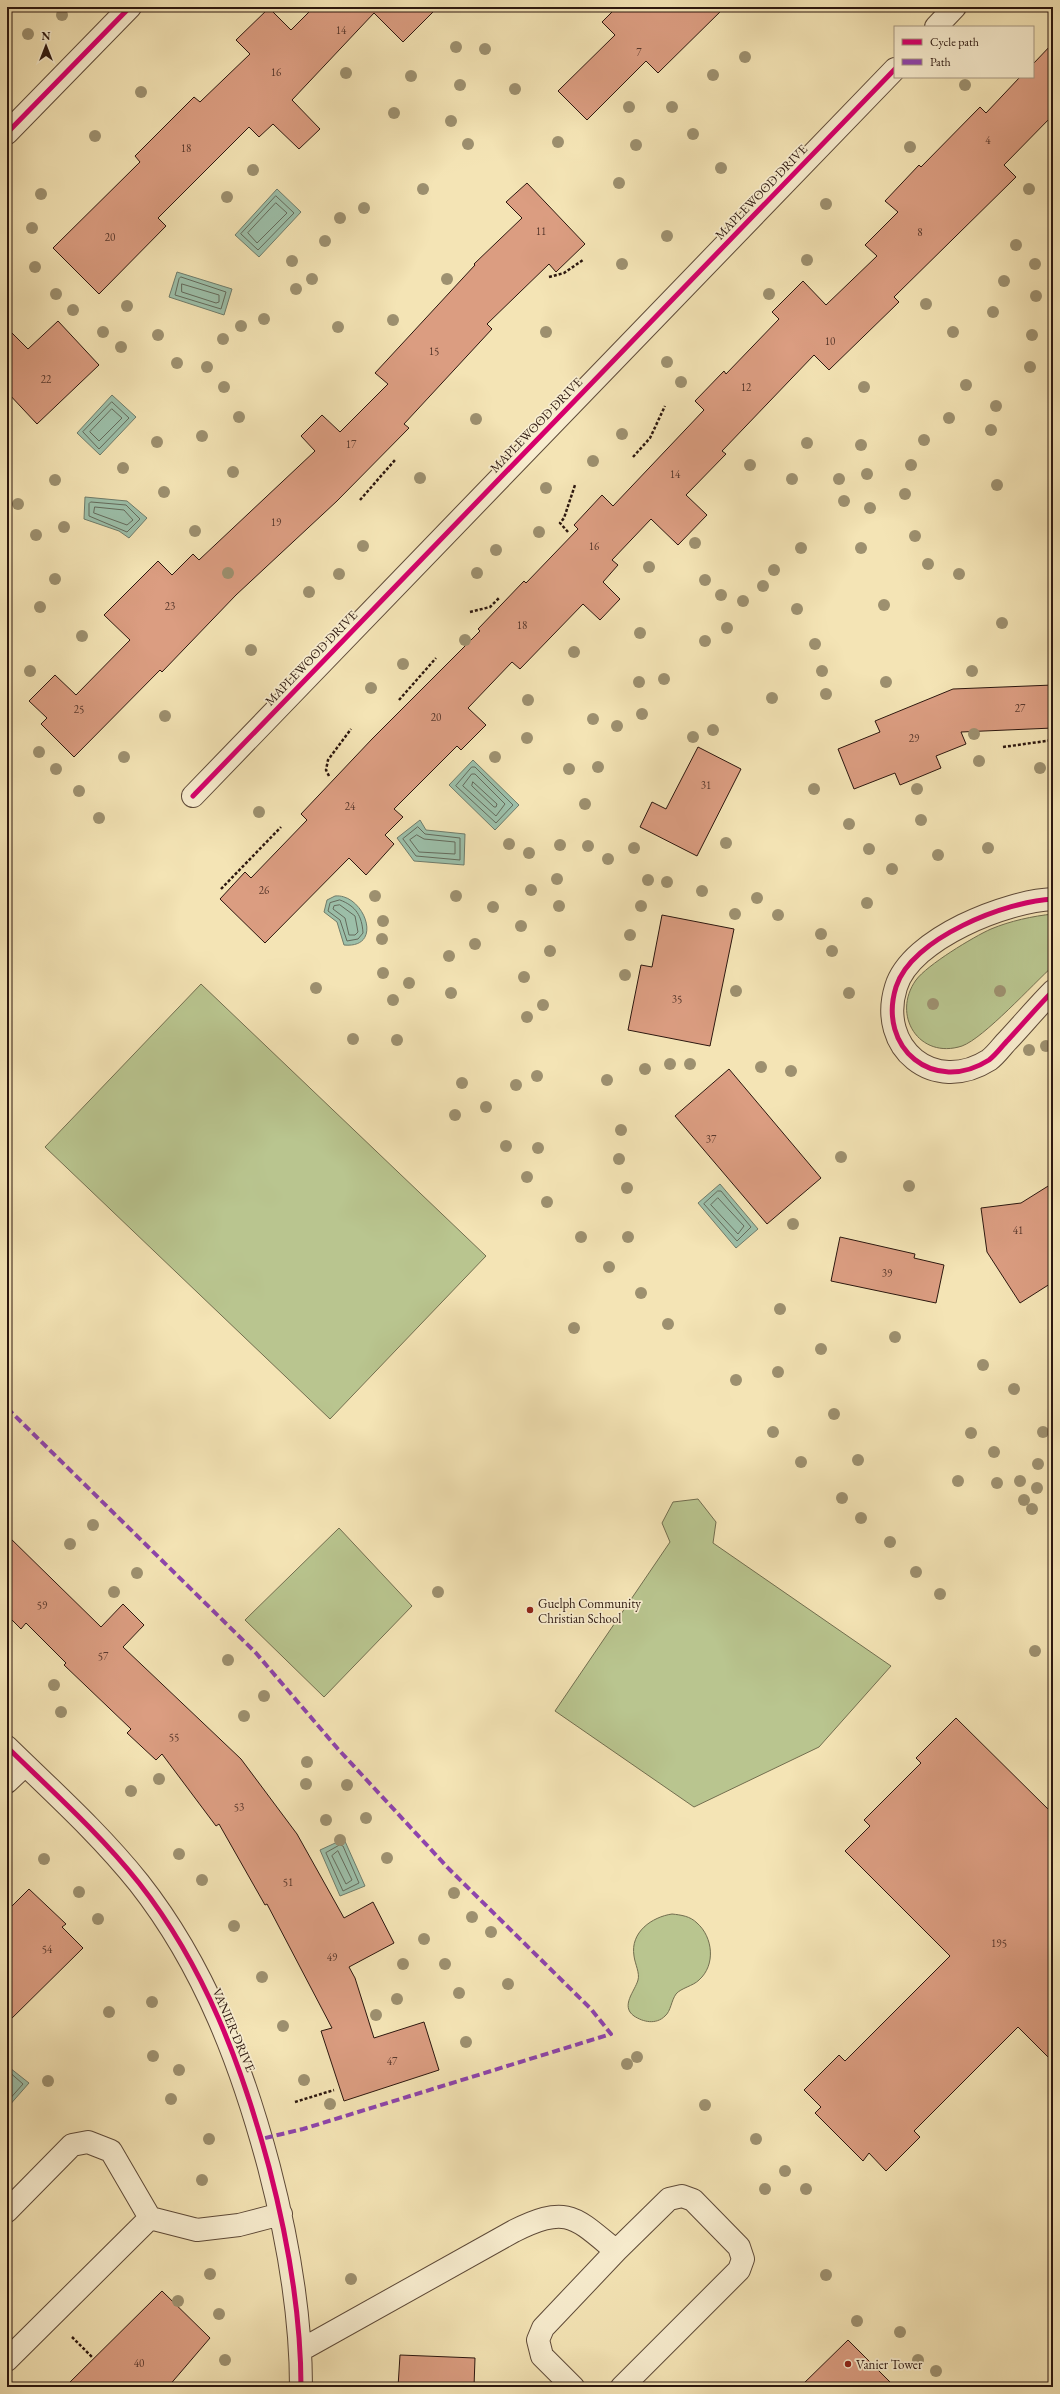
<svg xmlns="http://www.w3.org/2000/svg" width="1060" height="2394" viewBox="0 0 1060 2394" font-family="'EB Garamond',serif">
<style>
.green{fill:#b9c58f;stroke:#726e4f}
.water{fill:#9cbfa9;stroke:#6f7c6b}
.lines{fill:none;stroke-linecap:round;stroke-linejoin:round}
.shore{stroke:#646b5c;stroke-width:1}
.building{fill:#db9d81;stroke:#2c170f}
.minor-casing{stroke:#5e4a38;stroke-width:24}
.path{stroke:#2c170f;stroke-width:2.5;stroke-dasharray:3 2;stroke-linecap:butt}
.minor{stroke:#f8edcf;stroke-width:22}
.quiet{stroke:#8e44ad;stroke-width:4;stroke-dasharray:8 4;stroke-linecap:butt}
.cycleway-casing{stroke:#f8edcf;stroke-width:8}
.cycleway{stroke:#d6006c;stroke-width:5}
.tree{fill:#9d906f}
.poi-dot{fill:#8f2418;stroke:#f8edcf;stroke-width:1.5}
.labels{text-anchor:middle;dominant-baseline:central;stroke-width:3.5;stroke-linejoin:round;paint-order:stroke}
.number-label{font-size:11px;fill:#58382c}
.street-label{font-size:13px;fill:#2c170f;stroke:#f8edcf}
.poi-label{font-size:13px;fill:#2c170f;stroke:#f8edcf;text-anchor:start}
</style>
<rect width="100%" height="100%" fill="#f4e4b5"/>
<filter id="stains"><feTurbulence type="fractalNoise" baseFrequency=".005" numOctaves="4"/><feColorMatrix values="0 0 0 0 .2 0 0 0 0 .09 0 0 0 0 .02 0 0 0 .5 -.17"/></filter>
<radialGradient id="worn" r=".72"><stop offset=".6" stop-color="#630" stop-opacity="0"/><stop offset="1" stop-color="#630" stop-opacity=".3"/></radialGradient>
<!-- green -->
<path class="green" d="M1053 914V966C1033 984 984 1038 962 1046 919 1060 891 1015 916 980 927 965 973 937 991 929 1010 921 1033 916 1053 914Z
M201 984 486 1256 330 1419 45 1147Z
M698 1499 716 1522 713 1543 891 1666 819 1747 694 1807 555 1711 670 1542 662 1523 673 1502Z
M339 1528 412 1606 324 1697 245 1620Z
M672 1914C681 1915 690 1916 697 1923 713 1937 716 1965 699 1980 693 1986 681 1988 676 1994 671 2001 671 2011 665 2016 656 2025 643 2022 634 2016 620 2006 635 1991 638 1980 640 1973 635 1964 634 1956 630 1932 652 1917 672 1914Z"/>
<!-- water -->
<path class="water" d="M277 189 301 212 259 257 235 235Z
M177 272 232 289 224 315 169 297Z
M112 395 136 417 100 455 77 433Z
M85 497 127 501 147 518 129 538 119 531 84 519Z
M473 760 519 805 495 830 449 785Z
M420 820 426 830 465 834 464 865 414 861 397 838Z
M335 896C364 893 385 949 344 945L337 922 324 912 327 900Z
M720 1184 758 1229 736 1248 698 1203Z
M344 1839 365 1886 340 1896 320 1850Z
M7 2053 10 2068 29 2083 8 2107Z"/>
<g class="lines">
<!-- shore -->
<path class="shore" d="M276 196 294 213 258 250 241 234Z
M276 203 287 213 257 243 248 233Z
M181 277 226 292 221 309 175 295 179 279Z
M182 284 219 295V302L216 303 182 292Z
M112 402 129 418 99 449 83 432Z
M112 409 122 418 99 441 90 432Z
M91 502 126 505 140 519 127 532 89 516V504Z
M95 507 124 510 133 520 127 525 94 513Z
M472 767H475L513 805 496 823 456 786Z
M472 774H475L505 804 496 816 463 786Z
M473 782 497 804 496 807H494L472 786Z
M418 827 425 834 460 838V860L416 856 403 839Z
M417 835 424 839 455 842V854L419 852 410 840Z
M340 900C356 906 362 916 363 933L358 939 347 941 340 920 328 911 330 903Z
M340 905 355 916 358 932 355 935H349L345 918 333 909 334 906Z
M718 1191H721L751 1227 737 1241 704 1204Z
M718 1198 744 1226 738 1234 711 1205Z
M340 1845 343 1846 359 1883 343 1891 326 1853Z
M338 1851 352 1880 346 1884 332 1856Z
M7 2070 23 2084 7 2102"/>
</g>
<!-- building -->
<path class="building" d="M314 7H438L403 42 374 13 292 100 320 129 299 149 273 124 259 137 249 127 158 218 166 226 99 294 53 248 140 162 135 156 194 97 200 102 250 54 236 40 269 8 291 30Z
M617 7H725L658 73 646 61 587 120 558 91 615 35 602 22Z
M1053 43V115L1004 165 1016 177 894 297 899 302 829 370 814 355 722 451 726 454 686 495 707 515 678 545 651 519 612 560 618 565 603 582 620 599 600 620 583 604 520 669 512 662 468 708 486 725 461 750 457 746 394 809 403 817 385 835 394 844 366 875 349 858 265 943 220 899 245 872 251 878 307 820 301 814 372 739 480 631 478 629 524 581 526 583 578 529 574 525 602 495 613 506 704 410 695 401 724 371 726 374 779 319 772 312 803 281 826 305 877 256 865 245 898 212 885 201 919 165 921 167 980 107 986 113 1020 77H1033V64Z
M527 183 585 244 556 272 549 264 487 324 492 329 404 424 409 428 337 501 236 595 162 672 160 670 74 757 41 724 47 718 29 701 55 675 76 695 130 640 104 615 158 561 172 575 193 554 199 560 315 451 301 436 322 415 340 432 388 384 375 373 475 265 474 264 522 218 506 202Z
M58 321 99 365 37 424 7 392V328L28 349Z
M1053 685V728L961 732 966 744 936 756 941 768 900 785 895 773 854 789 838 749 880 732 875 721 953 689Z
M698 747 741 769 697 856 640 827 652 802 666 809Z
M662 915 734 929 710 1046 628 1030 641 965 652 967Z
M729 1069 821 1178 767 1224 675 1116Z
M1053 1183V1282L1020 1303 987 1252 981 1208 1021 1203Z
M840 1237 915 1254 914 1258 944 1265 936 1303 831 1281Z
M7 1535 101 1627 123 1604 144 1625 123 1647 241 1759 297 1834 344 1918 373 1902 394 1943 349 1967 355 1978 374 2038 424 2022 439 2070 344 2101 321 2031 332 2028 267 1904 265 1905 219 1824 216 1826 162 1754 156 1760 127 1733 131 1729 64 1665 66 1663 26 1623 21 1629 7 1615Z
M956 1718 1053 1814V2062L1018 2027 914 2131 920 2137 886 2171 869 2153 863 2161 815 2113 821 2107 804 2090 839 2055 845 2061 950 1956 845 1851 870 1826 864 1820 921 1763 916 1758Z
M29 1889 66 1924 62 1927 83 1948 7 2023V1911Z
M162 2291 210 2338 168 2387H65Z
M848 2340 895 2387H800Z
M400 2355 475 2358 474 2387H398Z"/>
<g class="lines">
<defs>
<path id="minor" d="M936 27 955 7
M7 133 130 7
M193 796 895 69
M1053 899C1007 901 911 938 896 987 877 1048 934 1095 989 1060 996 1055 1002 1046 1008 1040 1023 1024 1037 1007 1053 991
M7 1747C52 1791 100 1834 139 1883 205 1967 242 2066 269 2167 288 2240 301 2312 301 2387
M7 1782 25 1765
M7 2211 72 2145 88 2142 111 2151 150 2218 197 2230 239 2225 281 2214
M301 2350 514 2231C567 2205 574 2216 616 2251
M7 2360 150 2218
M573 2387 542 2356 538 2340 543 2328 616 2251 669 2199 682 2196 693 2200 739 2247 743 2259 739 2270 622 2387"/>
</defs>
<!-- minor casing -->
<use href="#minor" class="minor-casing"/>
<!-- path -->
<path class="path" d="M549 277 564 273 583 260
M633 457 650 438 665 406
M360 500 395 460
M568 532 560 523 564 518 575 485
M470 612 490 607 499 598
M399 700 436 658
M1003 747 1053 740
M329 776 326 770 328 760 351 729
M221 889 281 827
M295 2102 334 2090
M72 2337 92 2357"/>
<!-- minor -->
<use href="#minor" class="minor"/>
<!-- quiet -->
<path class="quiet" d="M7 1408 256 1653 338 1749 449 1869 591 2009 611 2034 303 2129 261 2139"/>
<defs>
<path id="cycleway" d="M7 133 130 7
M193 796 895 69
M1053 899C1007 901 911 938 896 987 877 1048 934 1095 989 1060 996 1055 1002 1046 1008 1040 1023 1024 1037 1007 1053 991
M7 1747C52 1791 100 1834 139 1883 205 1967 242 2066 269 2167 288 2240 301 2312 301 2387"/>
</defs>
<!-- cycleway casing -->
<use href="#cycleway" class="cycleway-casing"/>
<!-- cycleway -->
<use href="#cycleway" class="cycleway"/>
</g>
<!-- trees -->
<g class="tree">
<circle cx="62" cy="15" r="6"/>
<circle cx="28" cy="34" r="6"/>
<circle cx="456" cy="47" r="6"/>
<circle cx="485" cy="49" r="6"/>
<circle cx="745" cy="57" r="6"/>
<circle cx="346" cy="73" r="6"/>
<circle cx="713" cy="75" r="6"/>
<circle cx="411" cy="76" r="6"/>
<circle cx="460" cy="85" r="6"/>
<circle cx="965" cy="85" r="6"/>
<circle cx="515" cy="89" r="6"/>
<circle cx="141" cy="92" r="6"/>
<circle cx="629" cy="107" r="6"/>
<circle cx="672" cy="107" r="6"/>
<circle cx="394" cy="113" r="6"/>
<circle cx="451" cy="121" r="6"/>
<circle cx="693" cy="134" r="6"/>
<circle cx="95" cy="136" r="6"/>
<circle cx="558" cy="142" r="6"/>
<circle cx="468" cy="144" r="6"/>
<circle cx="636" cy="145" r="6"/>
<circle cx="910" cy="147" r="6"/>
<circle cx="721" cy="168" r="6"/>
<circle cx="253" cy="170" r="6"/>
<circle cx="619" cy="183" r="6"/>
<circle cx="423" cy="189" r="6"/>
<circle cx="1029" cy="189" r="6"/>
<circle cx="41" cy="194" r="6"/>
<circle cx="227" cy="197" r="6"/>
<circle cx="826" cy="204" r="6"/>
<circle cx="364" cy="208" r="6"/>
<circle cx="340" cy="218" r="6"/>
<circle cx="32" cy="228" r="6"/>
<circle cx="667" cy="236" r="6"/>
<circle cx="325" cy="241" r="6"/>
<circle cx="1016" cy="245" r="6"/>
<circle cx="807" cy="260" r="6"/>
<circle cx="292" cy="261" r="6"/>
<circle cx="622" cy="264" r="6"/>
<circle cx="1035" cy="264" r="6"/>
<circle cx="35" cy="267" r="6"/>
<circle cx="312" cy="279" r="6"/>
<circle cx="447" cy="279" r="6"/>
<circle cx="1004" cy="281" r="6"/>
<circle cx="296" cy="289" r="6"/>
<circle cx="56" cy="294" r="6"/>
<circle cx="769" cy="294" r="6"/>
<circle cx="1036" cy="296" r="6"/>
<circle cx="926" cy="304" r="6"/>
<circle cx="127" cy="306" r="6"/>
<circle cx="73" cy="310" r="6"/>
<circle cx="993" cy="312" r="6"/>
<circle cx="264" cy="319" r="6"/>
<circle cx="393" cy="320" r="6"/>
<circle cx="241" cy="326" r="6"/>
<circle cx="338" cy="327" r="6"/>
<circle cx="103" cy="332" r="6"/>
<circle cx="546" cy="332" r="6"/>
<circle cx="953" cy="332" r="6"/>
<circle cx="158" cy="335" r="6"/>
<circle cx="1032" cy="335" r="6"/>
<circle cx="223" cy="339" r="6"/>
<circle cx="121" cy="347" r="6"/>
<circle cx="667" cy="362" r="6"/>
<circle cx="177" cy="363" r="6"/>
<circle cx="207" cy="367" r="6"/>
<circle cx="1030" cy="367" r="6"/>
<circle cx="681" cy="382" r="6"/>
<circle cx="966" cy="385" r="6"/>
<circle cx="224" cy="387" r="6"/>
<circle cx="864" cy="387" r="6"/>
<circle cx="996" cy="406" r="6"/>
<circle cx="239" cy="417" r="6"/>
<circle cx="949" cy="418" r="6"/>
<circle cx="476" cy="419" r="6"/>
<circle cx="991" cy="430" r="6"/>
<circle cx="622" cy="434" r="6"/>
<circle cx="202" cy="436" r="6"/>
<circle cx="924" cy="440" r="6"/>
<circle cx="157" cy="442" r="6"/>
<circle cx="807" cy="443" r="6"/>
<circle cx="861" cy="445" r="6"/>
<circle cx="593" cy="461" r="6"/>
<circle cx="750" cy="465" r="6"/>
<circle cx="911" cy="465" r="6"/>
<circle cx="123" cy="468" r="6"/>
<circle cx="233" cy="472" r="6"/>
<circle cx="867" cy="474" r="6"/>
<circle cx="420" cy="478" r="6"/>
<circle cx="792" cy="479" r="6"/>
<circle cx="839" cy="479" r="6"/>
<circle cx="55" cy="480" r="6"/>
<circle cx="997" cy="485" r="6"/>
<circle cx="546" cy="488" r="6"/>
<circle cx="164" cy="492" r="6"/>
<circle cx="905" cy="494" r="6"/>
<circle cx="844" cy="501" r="6"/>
<circle cx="18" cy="504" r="6"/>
<circle cx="870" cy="508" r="6"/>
<circle cx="64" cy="527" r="6"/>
<circle cx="195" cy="531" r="6"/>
<circle cx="539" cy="532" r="6"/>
<circle cx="36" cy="535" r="6"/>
<circle cx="915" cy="536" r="6"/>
<circle cx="695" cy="543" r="6"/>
<circle cx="363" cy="546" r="6"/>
<circle cx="801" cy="548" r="6"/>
<circle cx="861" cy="548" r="6"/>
<circle cx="496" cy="550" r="6"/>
<circle cx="928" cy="564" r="6"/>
<circle cx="649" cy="567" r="6"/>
<circle cx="774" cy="570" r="6"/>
<circle cx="228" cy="573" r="6"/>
<circle cx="477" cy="573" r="6"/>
<circle cx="339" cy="574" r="6"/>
<circle cx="959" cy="574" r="6"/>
<circle cx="55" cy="579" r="6"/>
<circle cx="705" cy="580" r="6"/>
<circle cx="763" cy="586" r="6"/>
<circle cx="309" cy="592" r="6"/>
<circle cx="721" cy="595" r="6"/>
<circle cx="743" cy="601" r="6"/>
<circle cx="884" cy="605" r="6"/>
<circle cx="40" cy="607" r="6"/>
<circle cx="797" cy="609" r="6"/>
<circle cx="1002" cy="623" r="6"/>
<circle cx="727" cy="628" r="6"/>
<circle cx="640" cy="633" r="6"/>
<circle cx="82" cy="636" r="6"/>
<circle cx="465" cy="640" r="6"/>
<circle cx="705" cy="641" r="6"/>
<circle cx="815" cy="644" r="6"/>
<circle cx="251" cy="650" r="6"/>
<circle cx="574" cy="652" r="6"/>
<circle cx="403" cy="664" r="6"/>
<circle cx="30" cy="671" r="6"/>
<circle cx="822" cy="671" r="6"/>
<circle cx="972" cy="671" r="6"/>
<circle cx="664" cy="679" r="6"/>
<circle cx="639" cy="682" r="6"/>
<circle cx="886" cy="682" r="6"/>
<circle cx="371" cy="688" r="6"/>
<circle cx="826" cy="694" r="6"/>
<circle cx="772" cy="698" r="6"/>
<circle cx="528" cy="700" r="6"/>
<circle cx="642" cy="714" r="6"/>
<circle cx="165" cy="716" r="6"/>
<circle cx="593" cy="719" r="6"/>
<circle cx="617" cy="726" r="6"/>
<circle cx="713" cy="730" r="6"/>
<circle cx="974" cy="734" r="6"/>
<circle cx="693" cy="737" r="6"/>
<circle cx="527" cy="738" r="6"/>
<circle cx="39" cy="752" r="6"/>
<circle cx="124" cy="757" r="6"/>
<circle cx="495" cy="757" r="6"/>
<circle cx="979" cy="761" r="6"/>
<circle cx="598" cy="767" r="6"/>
<circle cx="1040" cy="768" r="6"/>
<circle cx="56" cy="769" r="6"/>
<circle cx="569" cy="769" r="6"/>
<circle cx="814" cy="789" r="6"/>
<circle cx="917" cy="789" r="6"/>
<circle cx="79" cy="791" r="6"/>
<circle cx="585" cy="804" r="6"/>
<circle cx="259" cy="812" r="6"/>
<circle cx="99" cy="818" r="6"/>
<circle cx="921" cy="820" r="6"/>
<circle cx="849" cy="824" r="6"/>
<circle cx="726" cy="843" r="6"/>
<circle cx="509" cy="844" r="6"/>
<circle cx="560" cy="845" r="6"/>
<circle cx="588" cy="846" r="6"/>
<circle cx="634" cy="848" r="6"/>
<circle cx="988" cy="848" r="6"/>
<circle cx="869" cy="849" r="6"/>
<circle cx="529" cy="853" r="6"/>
<circle cx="938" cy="855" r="6"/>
<circle cx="608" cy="859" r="6"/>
<circle cx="892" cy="869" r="6"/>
<circle cx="557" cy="879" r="6"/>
<circle cx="648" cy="880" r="6"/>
<circle cx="667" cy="882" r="6"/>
<circle cx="531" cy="890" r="6"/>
<circle cx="702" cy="891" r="6"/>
<circle cx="375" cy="896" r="6"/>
<circle cx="456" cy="896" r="6"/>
<circle cx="757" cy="898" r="6"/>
<circle cx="867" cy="903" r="6"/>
<circle cx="559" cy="906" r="6"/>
<circle cx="641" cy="906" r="6"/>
<circle cx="493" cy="907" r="6"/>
<circle cx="735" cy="914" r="6"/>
<circle cx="778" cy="915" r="6"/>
<circle cx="383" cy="921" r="6"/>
<circle cx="521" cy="926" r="6"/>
<circle cx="821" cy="934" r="6"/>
<circle cx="630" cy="935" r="6"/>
<circle cx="382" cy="939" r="6"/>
<circle cx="475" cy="944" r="6"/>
<circle cx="550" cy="951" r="6"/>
<circle cx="832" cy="951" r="6"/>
<circle cx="449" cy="956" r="6"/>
<circle cx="383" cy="973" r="6"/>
<circle cx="625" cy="975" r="6"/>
<circle cx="524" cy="977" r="6"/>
<circle cx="409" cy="983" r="6"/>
<circle cx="316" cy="988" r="6"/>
<circle cx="736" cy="991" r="6"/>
<circle cx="1000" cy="991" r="6"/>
<circle cx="451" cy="993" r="6"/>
<circle cx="849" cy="993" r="6"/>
<circle cx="393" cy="1000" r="6"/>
<circle cx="933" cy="1004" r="6"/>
<circle cx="543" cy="1005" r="6"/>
<circle cx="527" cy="1017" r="6"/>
<circle cx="353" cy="1039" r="6"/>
<circle cx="397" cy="1040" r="6"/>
<circle cx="1046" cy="1046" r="6"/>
<circle cx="1029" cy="1050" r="6"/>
<circle cx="670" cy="1064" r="6"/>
<circle cx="690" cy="1064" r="6"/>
<circle cx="761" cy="1067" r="6"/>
<circle cx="645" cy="1069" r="6"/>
<circle cx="791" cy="1071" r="6"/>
<circle cx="537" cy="1076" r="6"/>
<circle cx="607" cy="1080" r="6"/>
<circle cx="462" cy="1083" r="6"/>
<circle cx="516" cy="1085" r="6"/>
<circle cx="486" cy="1107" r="6"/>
<circle cx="455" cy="1115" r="6"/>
<circle cx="621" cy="1130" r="6"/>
<circle cx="506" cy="1146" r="6"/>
<circle cx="538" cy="1148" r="6"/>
<circle cx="841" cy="1157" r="6"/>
<circle cx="619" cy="1159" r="6"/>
<circle cx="527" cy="1177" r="6"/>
<circle cx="909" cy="1186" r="6"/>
<circle cx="627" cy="1188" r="6"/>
<circle cx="547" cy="1202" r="6"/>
<circle cx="793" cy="1224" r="6"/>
<circle cx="581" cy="1237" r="6"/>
<circle cx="628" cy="1237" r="6"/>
<circle cx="609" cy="1267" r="6"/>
<circle cx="641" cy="1293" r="6"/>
<circle cx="780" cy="1309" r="6"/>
<circle cx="668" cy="1324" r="6"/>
<circle cx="574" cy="1328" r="6"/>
<circle cx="895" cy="1337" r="6"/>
<circle cx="821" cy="1349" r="6"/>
<circle cx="983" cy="1365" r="6"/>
<circle cx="778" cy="1372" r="6"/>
<circle cx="736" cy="1380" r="6"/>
<circle cx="1014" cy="1389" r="6"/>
<circle cx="834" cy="1414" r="6"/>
<circle cx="773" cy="1432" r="6"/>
<circle cx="1043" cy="1432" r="6"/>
<circle cx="971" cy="1433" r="6"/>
<circle cx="994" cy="1452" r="6"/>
<circle cx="858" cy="1460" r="6"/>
<circle cx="801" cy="1462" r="6"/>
<circle cx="1038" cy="1464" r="6"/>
<circle cx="958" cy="1481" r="6"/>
<circle cx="1020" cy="1481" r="6"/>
<circle cx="997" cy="1483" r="6"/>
<circle cx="1037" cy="1488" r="6"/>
<circle cx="842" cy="1498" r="6"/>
<circle cx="1024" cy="1500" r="6"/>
<circle cx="1032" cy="1509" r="6"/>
<circle cx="861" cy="1518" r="6"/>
<circle cx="93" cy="1525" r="6"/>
<circle cx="890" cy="1542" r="6"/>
<circle cx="70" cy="1544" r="6"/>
<circle cx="916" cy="1572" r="6"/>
<circle cx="137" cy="1573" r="6"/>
<circle cx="114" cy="1592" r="6"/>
<circle cx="438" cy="1592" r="6"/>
<circle cx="940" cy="1594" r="6"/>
<circle cx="1035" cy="1651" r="6"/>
<circle cx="228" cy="1660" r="6"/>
<circle cx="54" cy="1685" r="6"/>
<circle cx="264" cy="1696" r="6"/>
<circle cx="61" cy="1712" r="6"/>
<circle cx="244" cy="1716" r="6"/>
<circle cx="307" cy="1762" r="6"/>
<circle cx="159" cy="1779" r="6"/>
<circle cx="306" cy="1784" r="6"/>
<circle cx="347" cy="1785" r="6"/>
<circle cx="131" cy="1791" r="6"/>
<circle cx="366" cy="1818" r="6"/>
<circle cx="326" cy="1820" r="6"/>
<circle cx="340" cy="1840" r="6"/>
<circle cx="179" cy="1854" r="6"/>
<circle cx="387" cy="1858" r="6"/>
<circle cx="44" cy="1859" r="6"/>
<circle cx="202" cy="1880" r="6"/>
<circle cx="79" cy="1892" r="6"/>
<circle cx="454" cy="1893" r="6"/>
<circle cx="472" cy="1917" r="6"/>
<circle cx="98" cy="1919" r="6"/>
<circle cx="234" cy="1926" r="6"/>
<circle cx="491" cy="1932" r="6"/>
<circle cx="424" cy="1939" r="6"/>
<circle cx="403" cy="1964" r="6"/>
<circle cx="445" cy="1964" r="6"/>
<circle cx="262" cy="1977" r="6"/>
<circle cx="508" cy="1984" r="6"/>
<circle cx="459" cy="1993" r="6"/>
<circle cx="397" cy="1999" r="6"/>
<circle cx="152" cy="2002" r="6"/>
<circle cx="109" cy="2012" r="6"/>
<circle cx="376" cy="2015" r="6"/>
<circle cx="283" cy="2026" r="6"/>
<circle cx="466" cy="2042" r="6"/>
<circle cx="153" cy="2056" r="6"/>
<circle cx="637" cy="2057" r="6"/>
<circle cx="627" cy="2064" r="6"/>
<circle cx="179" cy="2070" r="6"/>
<circle cx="304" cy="2080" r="6"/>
<circle cx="48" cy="2081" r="6"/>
<circle cx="171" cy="2099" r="6"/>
<circle cx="330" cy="2104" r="6"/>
<circle cx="705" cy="2105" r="6"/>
<circle cx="209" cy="2139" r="6"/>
<circle cx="756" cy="2139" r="6"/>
<circle cx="785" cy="2171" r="6"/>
<circle cx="202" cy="2180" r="6"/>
<circle cx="765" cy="2189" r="6"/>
<circle cx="806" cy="2189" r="6"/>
<circle cx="210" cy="2274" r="6"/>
<circle cx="826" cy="2275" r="6"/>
<circle cx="351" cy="2279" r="6"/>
<circle cx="178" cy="2301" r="6"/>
<circle cx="219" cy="2314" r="6"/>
<circle cx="857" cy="2321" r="6"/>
<circle cx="900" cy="2332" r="6"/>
<circle cx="225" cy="2360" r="6"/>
<circle cx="918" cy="2360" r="6"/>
<circle cx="936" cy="2371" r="6"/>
</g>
<!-- markers -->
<g class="poi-dot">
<circle cx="530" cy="1610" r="4"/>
<circle cx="848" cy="2364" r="4"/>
</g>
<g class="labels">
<!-- number labels -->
<g class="number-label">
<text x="341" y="30">14</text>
<text x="639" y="52">7</text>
<text x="276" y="72">16</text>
<text x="988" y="140">4</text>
<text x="186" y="148">18</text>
<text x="541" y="231">11</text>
<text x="920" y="232">8</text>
<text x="110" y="237">20</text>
<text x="830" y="341">10</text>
<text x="434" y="351">15</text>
<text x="46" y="379">22</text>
<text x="746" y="387">12</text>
<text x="351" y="444">17</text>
<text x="675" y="474">14</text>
<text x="276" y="522">19</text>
<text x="594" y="546">16</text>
<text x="170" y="606">23</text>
<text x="522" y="625">18</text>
<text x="1020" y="708">27</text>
<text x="79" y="709">25</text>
<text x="436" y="717">20</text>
<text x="914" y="738">29</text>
<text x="706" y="785">31</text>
<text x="350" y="806">24</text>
<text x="264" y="890">26</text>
<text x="677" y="999">35</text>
<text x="711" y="1139">37</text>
<text x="1018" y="1230">41</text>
<text x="887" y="1273">39</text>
<text x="42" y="1605">59</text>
<text x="103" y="1656">57</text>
<text x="174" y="1737">55</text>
<text x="239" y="1807">53</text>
<text x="288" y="1882">51</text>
<text x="999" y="1943">195</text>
<text x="47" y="1949">54</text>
<text x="332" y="1957">49</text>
<text x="392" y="2061">47</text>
<text x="139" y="2363">40</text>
</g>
<!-- street labels -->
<g class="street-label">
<text transform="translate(761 192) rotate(-46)">MAPLEWOOD DRIVE</text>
<text transform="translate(536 425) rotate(-46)">MAPLEWOOD DRIVE</text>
<text transform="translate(311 658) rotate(-46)">MAPLEWOOD DRIVE</text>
<text transform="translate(234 2030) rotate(67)">VANIER DRIVE</text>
</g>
<!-- poi labels -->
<g class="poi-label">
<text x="538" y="1603">Guelph Community<tspan x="538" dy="15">Christian School</tspan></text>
<text x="856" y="2364">Vanier Tower</text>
</g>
</g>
<!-- margin -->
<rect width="1060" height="2394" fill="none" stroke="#f4e4b5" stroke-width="24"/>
<rect x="8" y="8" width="1044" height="2378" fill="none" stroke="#2c170f" stroke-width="2"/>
<rect x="12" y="12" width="1036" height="2370" fill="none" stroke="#2c170f"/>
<!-- legend -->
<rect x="894" y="26" width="140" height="52" fill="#f8edcf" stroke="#a69782"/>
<rect x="902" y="39" width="20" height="6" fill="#d6006c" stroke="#a69782"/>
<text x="930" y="46" font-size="12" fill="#2c170f">Cycle path</text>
<rect x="902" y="59" width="20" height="6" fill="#8e44ad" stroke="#a69782"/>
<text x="930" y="66" font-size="12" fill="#2c170f">Path</text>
<!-- north arrow -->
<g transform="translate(46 46)" stroke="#f8edcf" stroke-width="3" paint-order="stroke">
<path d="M0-3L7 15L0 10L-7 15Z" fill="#2c170f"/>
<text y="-6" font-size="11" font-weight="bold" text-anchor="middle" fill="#2c170f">N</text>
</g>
<rect width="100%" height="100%" filter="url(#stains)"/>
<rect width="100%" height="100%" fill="url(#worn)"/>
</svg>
